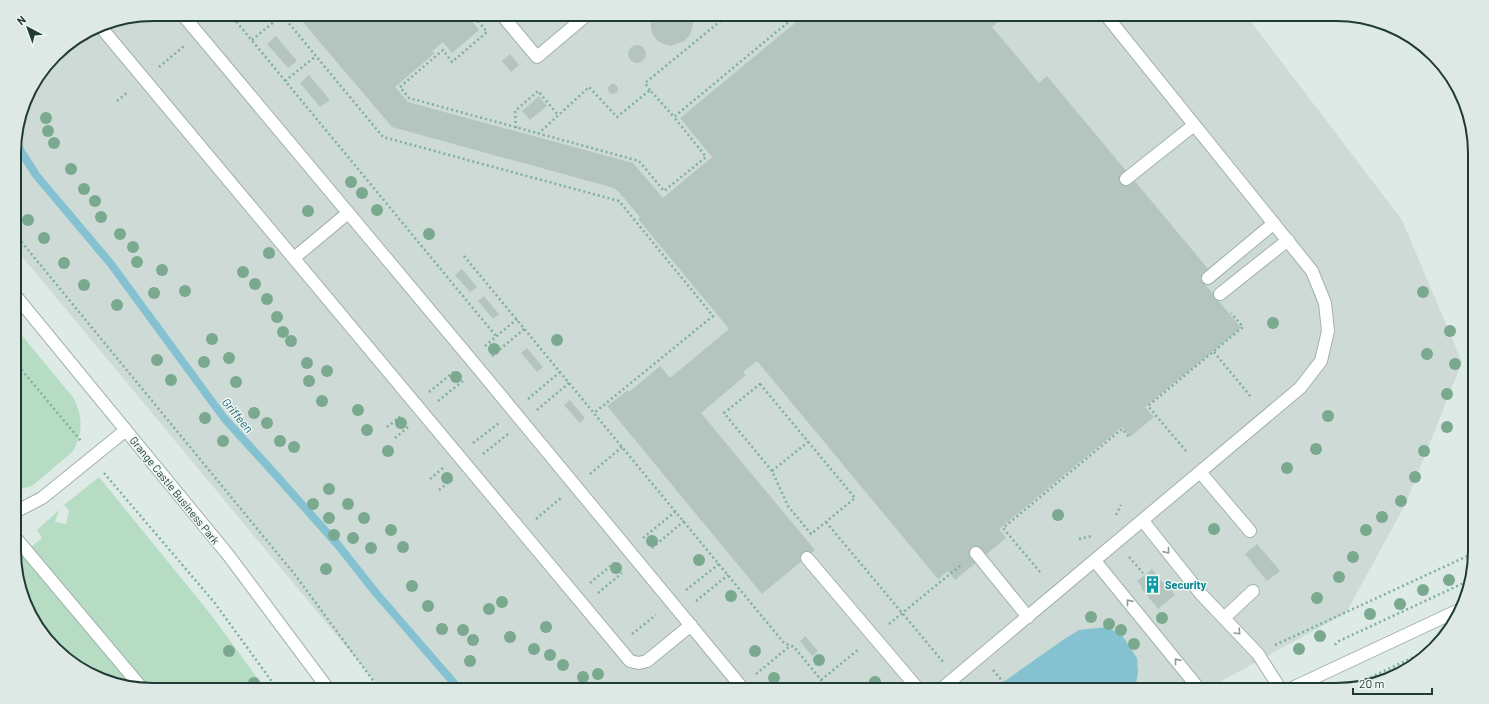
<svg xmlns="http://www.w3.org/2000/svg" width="1489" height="704" viewBox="0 0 1489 704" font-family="Barlow,sans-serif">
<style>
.built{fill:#cddad5}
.green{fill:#b6ddc3}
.water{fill:#84c2d2}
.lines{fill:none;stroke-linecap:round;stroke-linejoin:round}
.stream{stroke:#84c2d2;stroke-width:8}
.building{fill:#b4c5bf}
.minor-casing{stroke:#a1b2ad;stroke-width:14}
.path{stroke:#7dafa2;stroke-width:2.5;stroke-dasharray:2 3;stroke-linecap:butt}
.minor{stroke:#fff;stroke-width:12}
.tree{fill:#7aa990}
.oneway{stroke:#8f9d9a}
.labels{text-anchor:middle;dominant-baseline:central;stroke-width:3;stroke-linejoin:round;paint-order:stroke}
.street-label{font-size:11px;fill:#1f3b35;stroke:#eff7f3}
.culture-label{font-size:11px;font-weight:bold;fill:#0d838f;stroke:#eff7f3;text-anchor:start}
.water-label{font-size:12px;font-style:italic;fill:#186278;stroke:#eff7f3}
.rim{fill:none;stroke:#1f3b35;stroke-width:2}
</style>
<rect width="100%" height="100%" fill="#deeae6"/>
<!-- built -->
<path class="built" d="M153 14H1245L1402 220 1462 362 1406 503 1346 613 1205 690H382L15 248 14 144 28 92 61 49 100 25Z"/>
<!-- green -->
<path class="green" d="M15 327 72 396C83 413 84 436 72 452L32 486 21 489 15 481Z
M99 477 212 616 266 690H153L92 676 43 635 15 569V560L42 538 37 530 59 510 55 522 66 524 69 511 64 505Z"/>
<!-- water -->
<path class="water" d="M1107 627 1122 635 1137 658 1138 672 1135 690H992L1063 640 1079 630Z"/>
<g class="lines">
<!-- stream -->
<path class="stream" d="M15 142 36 175 111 264 224 418 274 473 338 545 376 593 460 690"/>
</g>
<!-- building -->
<path class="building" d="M296 14H476L470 19 479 30 452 53 443 42 432 51 435 53 395 87 408 102 633 163 663 198 712 157 680 118 806 14H995L1000 20 992 27 1039 83 1047 76 1209 270 1200 278 1241 328 1145 407 1154 417 1130 437 1122 427 999 529 1006 538 955 580 948 571 938 579 757 361 743 372 746 375 701 413 815 550 762 594 607 406 628 390 629 392 660 366 670 378 729 329 638 219 640 217 619 192 614 188 392 127Z
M654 14H689L693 23 692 29 689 36 684 41 671 46 664 44 658 41 653 35 651 29V23Z
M276 36 297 61 288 68 267 44Z
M628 54a9 9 0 1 1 18 0a9 9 0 1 1-18 0Z
M510 54 519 65 511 72 502 61Z
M309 75 330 100 320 107 300 83Z
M608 89a5 5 0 1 1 10 0a5 5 0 1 1-10 0Z
M539 96 547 106 530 120 522 111Z
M462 269 477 287 470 292 455 275Z
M484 296 499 314 493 319 478 301Z
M527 348 543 367 537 372 521 353Z
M570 400 585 418 580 423 564 405Z
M1257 544 1280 571 1267 581 1245 554Z
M1152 569 1168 589 1170 588 1175 595 1158 609 1141 588 1142 587 1137 581Z
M805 636 818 651 812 656 800 641Z"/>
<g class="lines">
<defs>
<path id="minor" d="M182 14 478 368 744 690
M501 14 537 57 588 14
M99 25 630 661 639 663 647 661 691 625
M1126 179 1194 125
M294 258 348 213
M1208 278 1274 223
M1220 294 1288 240
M15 295 229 556 329 690
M1200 472 1250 531
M15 512 42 498 126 430
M1143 521 1201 594 1258 654 1281 690
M15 537 141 687
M976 553 1028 617
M807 558 919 690
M1095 561 1200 690
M1224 618 1253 591
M940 690 1300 388 1321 361 1328 331 1325 303 1312 271 1105 14
M1288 690 1461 609"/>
</defs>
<!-- minor casing -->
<use href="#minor" class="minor-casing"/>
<!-- path -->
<path class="path" d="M230 14 496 336
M482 18 478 21 487 32 452 62 443 50 400 87 409 98 639 161 664 191 706 157 674 117 798 14
M214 21 222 14
M252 40 282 15 383 137 619 201 713 316 594 413
M159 67 184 46
M285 81 316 56
M650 90 645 83 729 14
M117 101 128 92
M516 128 515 111 538 91 558 115
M538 134 589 87 617 117 650 90 674 117
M15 234 296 576 380 690
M464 256 784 643 794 647 826 686 842 690
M485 346 517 319
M1214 352 1251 397
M492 356 524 329
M15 362 81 441
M760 384 855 498 811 534 788 506 772 471 724 413Z
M429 392 455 371
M528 399 560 372
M438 401 464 380
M537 410 569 383
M387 427 401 416
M395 438 409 426
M473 443 499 423
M1186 451 1148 406 1243 327 1231 313
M483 454 508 434
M772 471 808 442
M104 473 214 602 278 690
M590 474 622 447
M430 479 443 468
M439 490 453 479
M1116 515 1121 505
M536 519 561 498
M826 522 944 663
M643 538 676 511
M1079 539 1092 536
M652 548 684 521
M1129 557 1143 573
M1040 572 1003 528 1122 429 1130 438
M590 583 614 563
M686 590 719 564
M598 593 622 573
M696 601 728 575
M889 624 961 565
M632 634 656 615
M1275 645 1474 553
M1335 645 1337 642 1468 581
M993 670 1009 689
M756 674 790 646
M821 680 859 649
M1343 690 1427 651"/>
<!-- minor -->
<use href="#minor" class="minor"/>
</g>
<!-- trees -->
<g class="tree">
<circle cx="46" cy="118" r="6"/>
<circle cx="48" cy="131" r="6"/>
<circle cx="54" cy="143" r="6"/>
<circle cx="71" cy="169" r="6"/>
<circle cx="351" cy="182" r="6"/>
<circle cx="84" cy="189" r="6"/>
<circle cx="362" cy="193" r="6"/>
<circle cx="95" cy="201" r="6"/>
<circle cx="377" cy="210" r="6"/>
<circle cx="308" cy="211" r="6"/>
<circle cx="101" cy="217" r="6"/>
<circle cx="28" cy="220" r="6"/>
<circle cx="120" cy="234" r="6"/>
<circle cx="429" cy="234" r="6"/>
<circle cx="44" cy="238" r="6"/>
<circle cx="133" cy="247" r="6"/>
<circle cx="269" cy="253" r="6"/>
<circle cx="137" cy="262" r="6"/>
<circle cx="64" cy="263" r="6"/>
<circle cx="162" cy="270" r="6"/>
<circle cx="243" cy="272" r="6"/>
<circle cx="255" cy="284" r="6"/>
<circle cx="84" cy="285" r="6"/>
<circle cx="185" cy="291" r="6"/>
<circle cx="1423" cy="292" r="6"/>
<circle cx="154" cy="293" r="6"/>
<circle cx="267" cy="299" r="6"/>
<circle cx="117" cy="305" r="6"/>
<circle cx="277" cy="317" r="6"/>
<circle cx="1273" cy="323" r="6"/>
<circle cx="1450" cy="331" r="6"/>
<circle cx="283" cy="332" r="6"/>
<circle cx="212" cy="339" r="6"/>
<circle cx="557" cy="340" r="6"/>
<circle cx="291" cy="341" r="6"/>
<circle cx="494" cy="349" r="6"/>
<circle cx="1427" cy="354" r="6"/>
<circle cx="229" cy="358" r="6"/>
<circle cx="157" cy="360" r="6"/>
<circle cx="204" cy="362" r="6"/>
<circle cx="307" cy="363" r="6"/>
<circle cx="1455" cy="364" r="6"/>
<circle cx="327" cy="371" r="6"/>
<circle cx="456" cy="377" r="6"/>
<circle cx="171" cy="380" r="6"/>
<circle cx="309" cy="381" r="6"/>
<circle cx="236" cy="382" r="6"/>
<circle cx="1447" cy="394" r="6"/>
<circle cx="322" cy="401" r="6"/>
<circle cx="358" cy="410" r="6"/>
<circle cx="254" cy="413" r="6"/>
<circle cx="1328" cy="416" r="6"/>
<circle cx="205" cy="418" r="6"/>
<circle cx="267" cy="423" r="6"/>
<circle cx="401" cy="423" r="6"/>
<circle cx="1447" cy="427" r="6"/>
<circle cx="367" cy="430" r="6"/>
<circle cx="223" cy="441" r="6"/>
<circle cx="280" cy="441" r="6"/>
<circle cx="294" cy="447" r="6"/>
<circle cx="1316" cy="449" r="6"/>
<circle cx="388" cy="451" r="6"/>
<circle cx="1424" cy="451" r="6"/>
<circle cx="1287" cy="468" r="6"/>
<circle cx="1415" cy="477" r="6"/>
<circle cx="447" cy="478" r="6"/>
<circle cx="329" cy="489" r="6"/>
<circle cx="1401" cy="501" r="6"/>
<circle cx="313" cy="504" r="6"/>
<circle cx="348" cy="504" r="6"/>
<circle cx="1058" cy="515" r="6"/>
<circle cx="1382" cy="517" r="6"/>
<circle cx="329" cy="518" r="6"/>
<circle cx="364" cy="518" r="6"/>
<circle cx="1214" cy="529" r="6"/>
<circle cx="391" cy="530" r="6"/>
<circle cx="1366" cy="530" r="6"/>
<circle cx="334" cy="535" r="6"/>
<circle cx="353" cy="538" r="6"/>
<circle cx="652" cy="541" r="6"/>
<circle cx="403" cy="547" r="6"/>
<circle cx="371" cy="548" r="6"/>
<circle cx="1353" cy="557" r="6"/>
<circle cx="699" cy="560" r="6"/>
<circle cx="616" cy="568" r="6"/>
<circle cx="326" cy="569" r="6"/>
<circle cx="1339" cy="577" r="6"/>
<circle cx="1449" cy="580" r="6"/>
<circle cx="412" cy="586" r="6"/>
<circle cx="1423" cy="590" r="6"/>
<circle cx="731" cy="596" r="6"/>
<circle cx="1317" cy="598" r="6"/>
<circle cx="502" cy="602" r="6"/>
<circle cx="1400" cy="604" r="6"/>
<circle cx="428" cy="606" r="6"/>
<circle cx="489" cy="609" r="6"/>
<circle cx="1370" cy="614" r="6"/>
<circle cx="1091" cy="617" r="6"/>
<circle cx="1162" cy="618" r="6"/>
<circle cx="1109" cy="624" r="6"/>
<circle cx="546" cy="627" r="6"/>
<circle cx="442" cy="629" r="6"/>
<circle cx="463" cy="630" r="6"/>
<circle cx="1121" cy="630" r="6"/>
<circle cx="1320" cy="636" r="6"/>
<circle cx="510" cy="637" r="6"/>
<circle cx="473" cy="640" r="6"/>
<circle cx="1134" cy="644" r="6"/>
<circle cx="534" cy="649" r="6"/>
<circle cx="1299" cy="649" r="6"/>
<circle cx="229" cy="651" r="6"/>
<circle cx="755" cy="651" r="6"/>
<circle cx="550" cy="655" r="6"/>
<circle cx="819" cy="660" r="6"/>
<circle cx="470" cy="661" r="6"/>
<circle cx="563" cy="665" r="6"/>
<circle cx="598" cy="674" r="6"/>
<circle cx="583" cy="677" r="6"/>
<circle cx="774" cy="678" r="6"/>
<circle cx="875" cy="682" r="6"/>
<circle cx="254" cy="683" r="6"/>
</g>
<!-- one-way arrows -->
<defs><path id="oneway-chevron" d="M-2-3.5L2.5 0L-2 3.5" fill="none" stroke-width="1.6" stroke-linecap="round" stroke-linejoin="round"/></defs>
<g class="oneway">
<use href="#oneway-chevron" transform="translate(1167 551) rotate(51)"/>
<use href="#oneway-chevron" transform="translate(1129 602) rotate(-129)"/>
<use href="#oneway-chevron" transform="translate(1238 632) rotate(47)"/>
<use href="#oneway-chevron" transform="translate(1177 661) rotate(-129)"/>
</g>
<!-- icons -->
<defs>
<symbol id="building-bare" viewBox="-9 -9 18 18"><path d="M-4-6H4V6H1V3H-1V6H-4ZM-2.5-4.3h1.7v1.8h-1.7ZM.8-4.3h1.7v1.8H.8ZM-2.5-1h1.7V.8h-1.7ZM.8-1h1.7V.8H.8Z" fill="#0f9aa8" stroke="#eff7f3" stroke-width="2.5" paint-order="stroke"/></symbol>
</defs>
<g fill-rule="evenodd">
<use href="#building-bare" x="1140" y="572" width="25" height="25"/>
</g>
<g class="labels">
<!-- street labels -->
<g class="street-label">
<text transform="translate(175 490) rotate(51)">Grange Castle Business Park</text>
</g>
<!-- culture labels -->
<g class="culture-label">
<text x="1165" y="584">Security</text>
</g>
<!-- water labels -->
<g class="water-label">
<text transform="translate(238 415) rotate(50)">Griffeen</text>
</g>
</g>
<!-- crop -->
<path d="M0 0H1489V704H0ZM153 21H1336A132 132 0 0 1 1468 153V551A132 132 0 0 1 1336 683H153A132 132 0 0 1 21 551V153A132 132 0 0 1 153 21Z" fill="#dee8e4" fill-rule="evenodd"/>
<path class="rim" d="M153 21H1336A132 132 0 0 1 1468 153V551A132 132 0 0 1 1336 683H153A132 132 0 0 1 21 551V153A132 132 0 0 1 153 21Z"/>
<!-- north arrow -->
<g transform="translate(28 28) rotate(319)" stroke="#eff7f3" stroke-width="3" paint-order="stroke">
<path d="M0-3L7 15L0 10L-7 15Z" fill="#1f3b35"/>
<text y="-6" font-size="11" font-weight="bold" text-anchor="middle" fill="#1f3b35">N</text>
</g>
<!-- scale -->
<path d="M1353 688v6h79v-6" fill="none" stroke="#1f3b35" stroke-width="2"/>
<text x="1359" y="688" font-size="12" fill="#1f3b35" stroke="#eff7f3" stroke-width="3" paint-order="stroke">20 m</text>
</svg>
